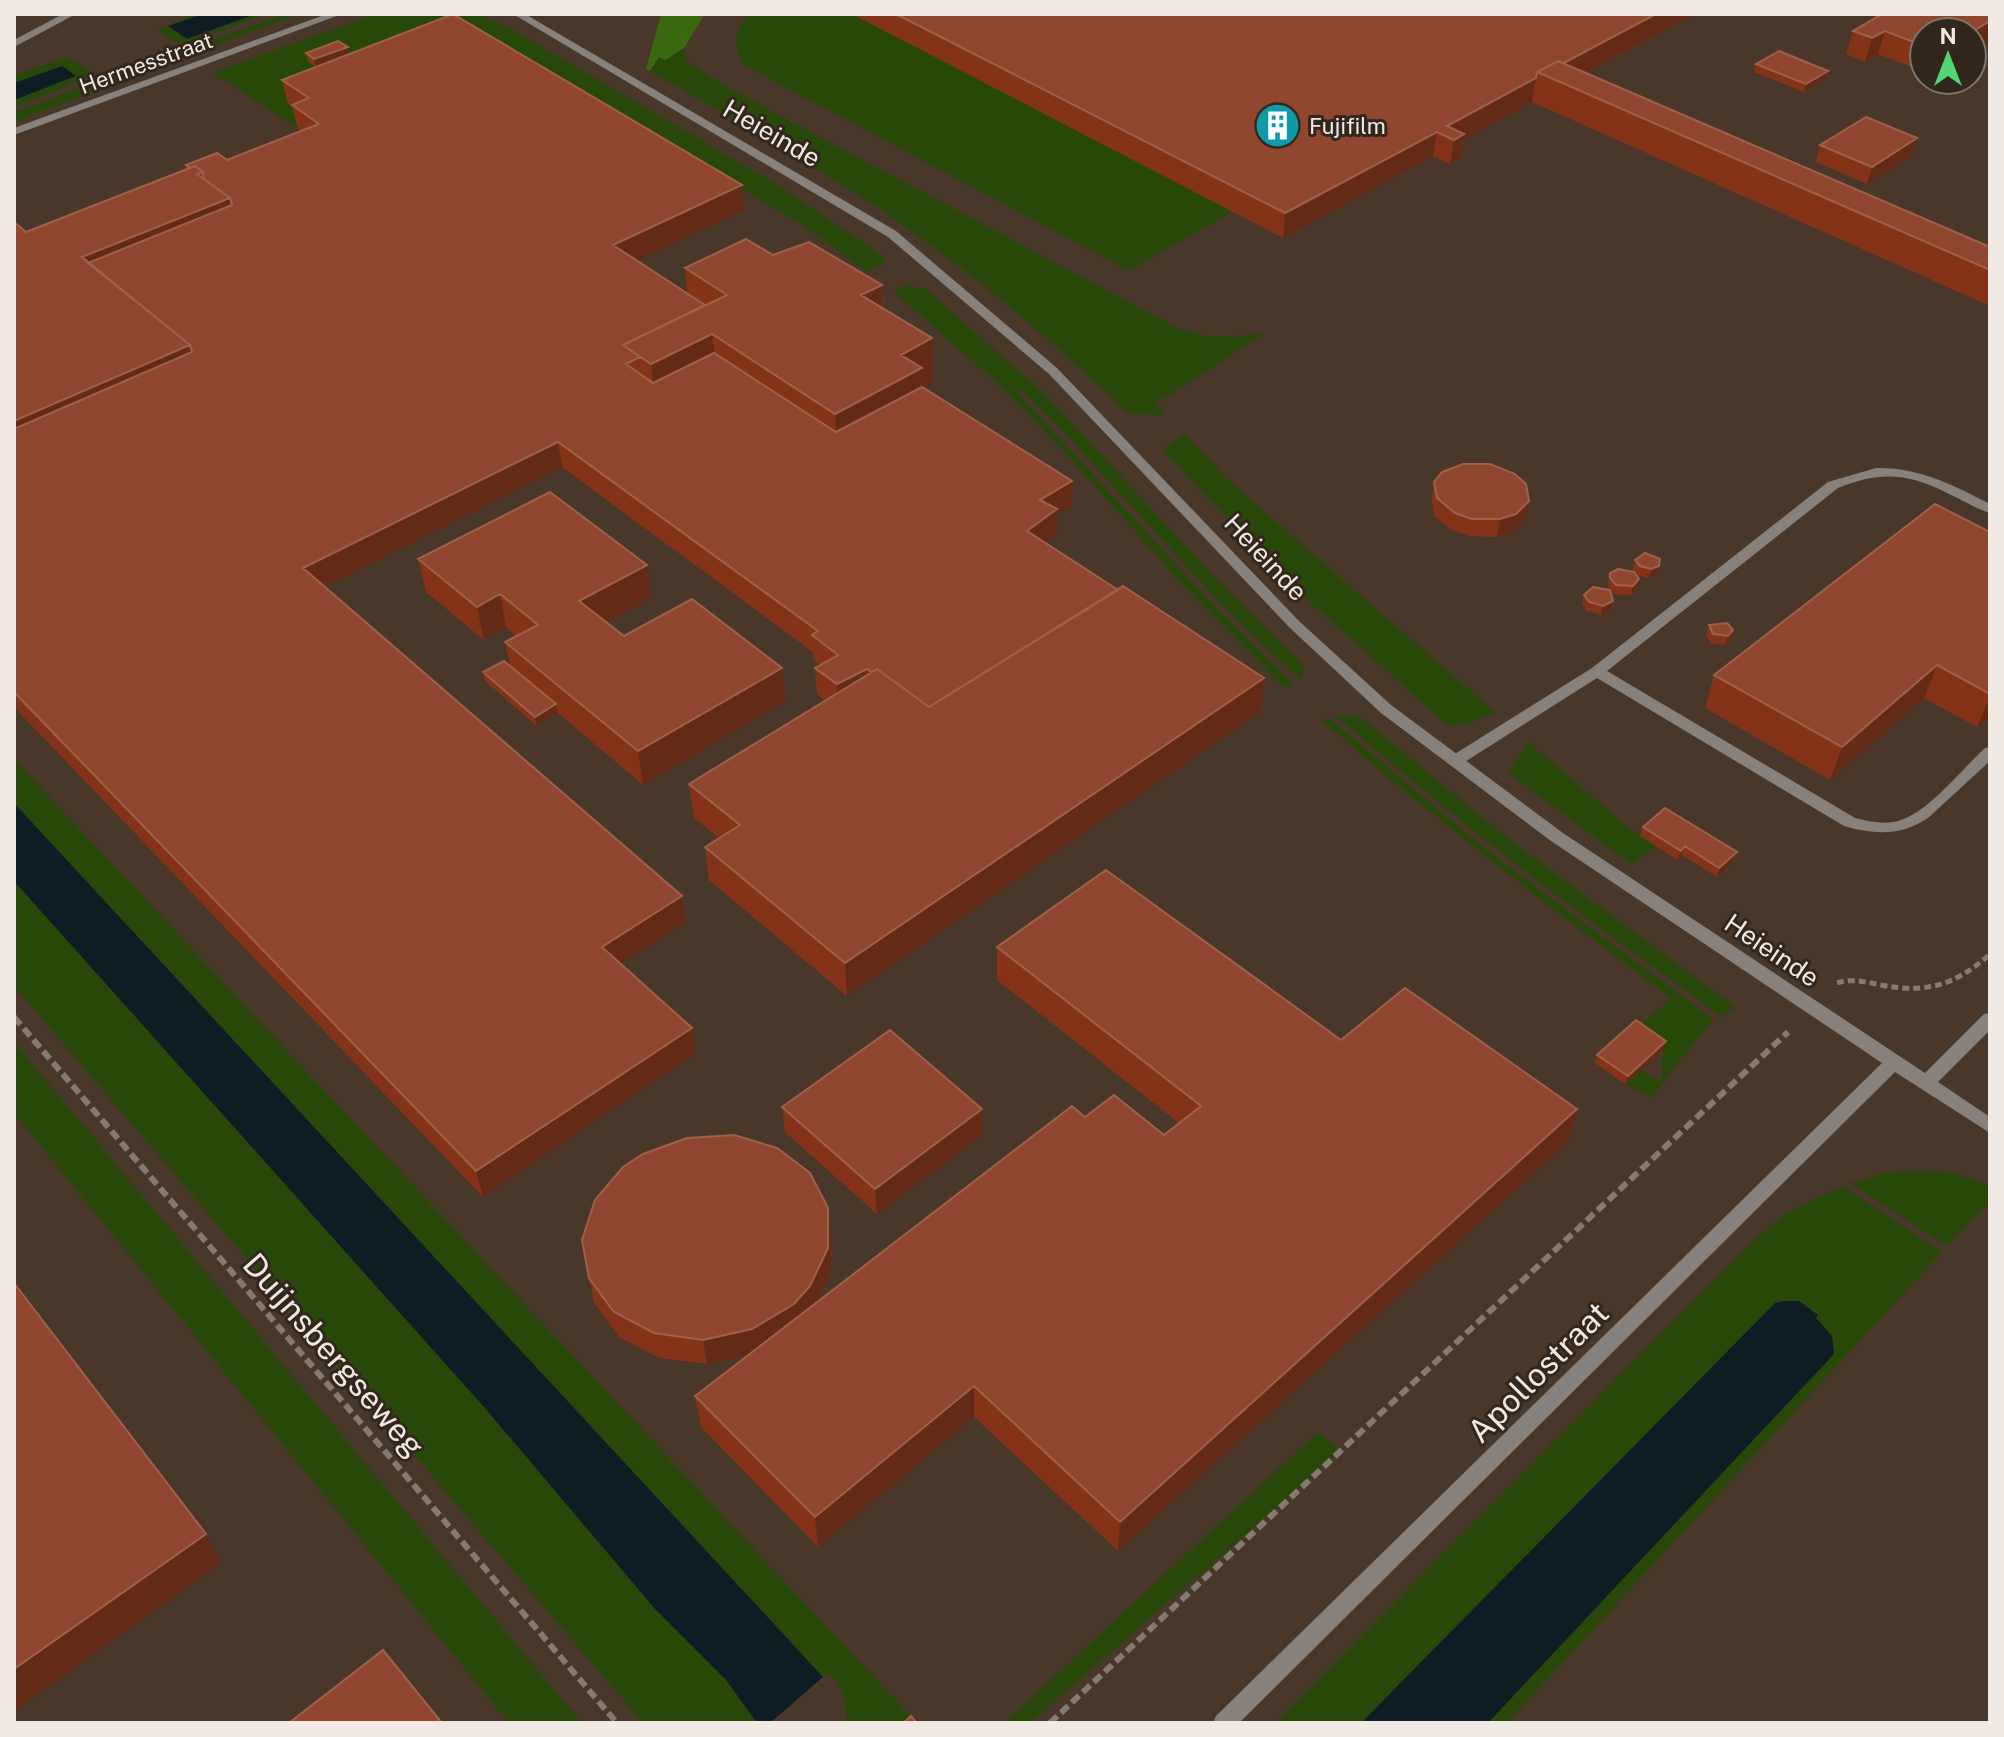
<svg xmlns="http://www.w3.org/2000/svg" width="2004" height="1737" viewBox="0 0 2004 1737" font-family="'Public Sans',sans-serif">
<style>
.built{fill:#49382a;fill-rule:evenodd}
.green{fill:#284809}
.forest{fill:#3b690f}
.water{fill:#0e1d24}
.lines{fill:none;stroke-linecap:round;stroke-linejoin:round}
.path-far1{stroke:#857a72;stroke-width:5;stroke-dasharray:7 4;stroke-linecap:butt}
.path{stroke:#857a72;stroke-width:6;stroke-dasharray:10 5;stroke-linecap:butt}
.service{fill:#87807b;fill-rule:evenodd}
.minor{fill:#87807b;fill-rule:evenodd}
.wall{fill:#843318}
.shaded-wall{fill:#632a15}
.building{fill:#90462e;stroke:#9f604a;stroke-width:2}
.labels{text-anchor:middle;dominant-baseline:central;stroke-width:6;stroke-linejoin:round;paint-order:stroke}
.far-street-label{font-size:22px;fill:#f1e9e3;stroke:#33271d}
.far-poi-label{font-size:22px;fill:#f1e9e3;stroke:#33271d;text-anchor:start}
.street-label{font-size:26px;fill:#f1e9e3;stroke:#33271d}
.near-street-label{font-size:32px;fill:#f1e9e3;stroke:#33271d}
</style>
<rect width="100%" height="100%" fill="#3d3127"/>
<!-- built -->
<path class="built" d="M14 14H1990V1723H14ZM1924 32H1972V80H1924Z"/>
<!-- green -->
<path class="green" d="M194 14H203L169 27 188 39 256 14H266L188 43 175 42 158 30Z
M284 14H299L14 122V112Z
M376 14H479L515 31 781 187 885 258 882 265 867 272 801 224 492 41 330 151 227 81 215 78 219 70Z
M749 14H853L1233 211 1129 271 744 65C732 43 734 33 749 14Z
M684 48 687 61 732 90 1181 330 1214 337 1264 334 1155 404 1165 415 1129 414C1054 342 975 275 890 216 813 163 730 118 650 71L659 56 666 60Z
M62 59 74 60 90 72 88 78 14 107V100L76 76 62 66 14 83V75Z
M908 285 927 290 1047 396 1222 585 1304 666 1301 680 1226 610 1066 434 1022 391 1017 392 1220 612 1293 684 1285 688 1190 593 1058 445 1001 386 893 291Z
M1185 434 1227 479 1495 712 1474 722 1448 726 1291 585 1163 450Z
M1335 715 1360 717 1509 839 1735 1007 1722 1017C1588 922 1458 823 1335 715Z
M1329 718 1483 847 1713 1019 1651 1098 1626 1084 1641 1070 1661 1083 1663 1050 1635 1030 1671 998C1552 909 1434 819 1322 721Z
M1529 742 1626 826 1655 846 1632 865 1508 773Z
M14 759 917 1723H846C848 1703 843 1687 829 1672L823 1677 14 803Z
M14 881 484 1407 655 1609 726 1680 757 1723H643L14 986Z
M14 1042 582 1723H509L14 1113Z
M1917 1171 1950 1172 1990 1185V1206L1987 1204 1947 1246 1850 1183 1889 1172Z
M1843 1186 1942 1252 1507 1723H1488L1834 1354C1821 1328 1809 1297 1775 1303L1361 1723H1275L1757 1237 1788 1212Z
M1318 1432 1341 1451 1030 1723H1004Z"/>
<!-- forest -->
<path class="forest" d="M661 14H705L684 48 665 60 659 57 650 71 646 69Z"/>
<!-- water -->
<path class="water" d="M203 14H256L187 39 168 26Z
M62 66 76 76 14 100V83Z
M14 803 823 1677 770 1723H757L726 1680 655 1609 484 1407 14 881Z
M1785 1301H1799L1818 1315 1816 1318 1832 1336 1834 1354 1488 1723H1361L1775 1303Z"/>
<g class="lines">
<!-- path-far1 -->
<path class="path-far1" d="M1837 983C1852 978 1866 982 1881 985 1926 994 1956 985 1990 954"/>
<!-- path -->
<path class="path" d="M14 1017 617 1723
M1050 1723 1788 1032"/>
<!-- service -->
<path class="service" d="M63 14H76L14 47V40Z
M1876 468C1919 467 1953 485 1990 504V513C1976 509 1963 500 1949 494 1908 473 1881 471 1838 488L1607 671 1855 818C1868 821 1884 825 1898 821 1928 813 1962 769 1985 748L1990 747V761L1928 818C1901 836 1875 835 1844 826L1597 678 1460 765H1450L1447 761 1450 757 1592 668 1828 482Z"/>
<!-- minor -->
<path class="minor" d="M327 14H342L14 135V128Z
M513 14H525L896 231 1057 368 1299 621 1391 705 1563 833 1925 1073 1984 1014 1990 1013V1030L1938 1082 1990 1117V1133L1895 1072 1239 1723H1213L1216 1716 1882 1063 1551 841 1381 713 1289 627 1049 374 888 237Z"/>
</g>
<!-- wall -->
<path class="wall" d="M852 14H1694L1586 73 1990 247V306L1532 102 1464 139 1461 158 1450 164 1433 156 1283 238Z
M1882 14H1990V40L1972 51V32H1924V72L1878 54 1865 62 1846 54 1853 31Z
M306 53 349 54 744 210 636 260 687 294 685 268 773 255 882 285 883 308 933 382 923 387 1072 506 1057 515V535L1045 543 1118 590 1264 678 1261 711 847 996 709 880 705 847 719 838 694 818 689 784 826 701 817 694 815 668 820 665 814 661 813 652 562 467 324 587 682 896 686 922 620 964 696 1053 483 1197 14 707V222L26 232 187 169 186 165 227 160 301 131 298 129 292 107 288 104 282 80 316 67 308 61Z
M1756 64 1828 71 1826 79 1804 92 1754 72Z
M1820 145 1912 155 1867 184 1816 162Z
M1434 482 1529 501 1526 518 1513 532 1497 537 1469 536 1452 530 1434 516 1432 499Z
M1990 532V718L1977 727 1924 698 1830 780 1705 708 1714 675Z
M418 559 651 598 607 622 624 636 782 668 785 701 643 785 558 713 537 726 485 681 483 672 510 666 505 642 516 636 506 627 484 640 426 592Z
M1635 560 1659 566 1657 575 1649 578 1637 575 1633 569Z
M1610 573 1637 588 1631 595 1614 594 1608 587Z
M1584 595 1611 610 1601 615 1587 611 1582 604Z
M1727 623 1730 639 1725 645 1710 643 1706 634 1709 625Z
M1643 827 1737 852 1734 861 1717 877 1682 855 1678 860 1640 836Z
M997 947 1341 1040 1577 1109 1568 1142 1118 1551 974 1417 818 1547 701 1427 695 1396 748 1355 707 1364 659 1358 619 1337 594 1303 589 1278 828 1208 831 1233V1273L817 1302 1085 1117 1164 1135 1179 1123 997 980Z
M1666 1041 1663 1050 1625 1084 1595 1063 1597 1055Z
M782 1107 982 1109V1135L877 1214 785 1132Z"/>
<!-- shaded-wall -->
<path class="shaded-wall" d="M1656 14H1694L1565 84 1543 74Z
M1990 21V40L1972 51V32Z
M1885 31 1878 54 1865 62 1872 38Z
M348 47 349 55 316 67 314 59Z
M1828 71 1826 79 1804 92 1806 84Z
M1536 78 1532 102 1464 139 1461 158 1450 164 1454 140 1447 126Z
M1437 132 1433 156 1283 238 1285 213Z
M1917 138 1912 155 1867 184 1872 167Z
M742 185 744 210 616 270 613 245Z
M230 198 238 229 107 283 82 257Z
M882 285 883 328 861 295Z
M712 334 717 378 656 408 651 364Z
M932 338 933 382 923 388 837 458 835 414 901 355Z
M190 345 199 377 14 458V421Z
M558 442 562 467 310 594 303 568Z
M1072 481V506L1057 515V535L1026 557 1027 531 1040 500Z
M1529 501 1526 518 1513 532 1497 537 1500 519Z
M647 565 651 598 585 634 579 601Z
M1659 566 1657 575 1649 578 1651 569Z
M1639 579 1637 588 1631 595 1633 586Z
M500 594 506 627 484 640 477 607Z
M1613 601 1611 610 1601 615 1603 606Z
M1733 630 1730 639 1725 645 1728 636Z
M1937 665 1924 698 1830 780 1842 747Z
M782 668 785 701 643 785 638 751Z
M867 669 868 695 838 710 837 684Z
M1264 678 1261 711 847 996 845 963Z
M1990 696V718L1977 727Z
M556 704 558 713 537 726 535 717Z
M1685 846 1682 855 1678 860 1681 851Z
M1737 852 1734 861 1717 877 1719 868Z
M682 896 686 922 606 973 602 947Z
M692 1028 696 1053 483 1197 476 1171Z
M1666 1041 1663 1050 1625 1084 1628 1076Z
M982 1109V1135L877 1214 875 1189Z
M1577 1109 1568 1142 1118 1551 1120 1522Z
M828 1208 831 1233V1273L813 1311 756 1353 707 1364 703 1340Z
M974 1386V1417L818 1547 815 1517Z
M206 1534 221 1563 14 1711V1669Z"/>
<!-- building -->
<path class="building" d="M453 14 742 185 613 245 705 305 623 345 640 357 626 364 653 383 714 353 836 432 922 387 1072 481 1040 500 1057 509 1027 531 1118 590 929 707 877 669 872 672 867 669 837 684 815 668 838 655 812 635 818 631 558 442 303 568 682 896 602 947 692 1028 476 1171 14 692V429L192 352 190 345 88 263 232 205 230 198 204 179 203 172 195 166 190 168 186 165 217 153 227 160 319 124 292 105 309 98 282 80Z
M896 14H1656L1564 63 1558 61 1537 72 1536 78 1447 126 1464 134 1454 140 1437 132 1285 213Z
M1882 14H1990V21L1972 32H1924V46L1885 31 1872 38 1853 31Z
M338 41 348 47 314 59 306 53Z
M1779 51 1828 71 1806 84 1756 64Z
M1558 61 1990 247V270L1537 72Z
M1866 117 1917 138 1872 167 1820 145Z
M195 166 203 172 197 174 230 198 82 257 190 345 14 421V222L26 232Z
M746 239 773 255 809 242 882 285 861 295 932 338 901 355 922 368 835 414 712 334 651 364 623 345 727 295 685 268Z
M1463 464H1490L1515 474 1526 484 1529 501 1516 514 1500 519H1472L1455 513 1437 498 1434 482 1442 472Z
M550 492 647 565 579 601 624 636 692 599 782 668 638 751 505 642 538 625 500 594 477 607 418 559Z
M1935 504 1990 532V694L1937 665 1842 747 1714 675Z
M1645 553 1660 559 1659 566 1651 569 1640 566 1635 560Z
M1618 569 1634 572 1639 579 1633 586 1616 585 1610 578V573Z
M1123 586 1264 678 845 963 705 847 740 825 689 784 877 669 929 707Z
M1593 587 1610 590 1613 601 1603 606 1589 602 1584 595Z
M1727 623 1733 630 1728 636 1713 634 1709 625Z
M504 661 556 704 535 717 483 672Z
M1665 808 1737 852 1719 868 1685 846 1681 851 1643 827Z
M1106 870 1341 1040 1405 988 1577 1109 1120 1522 974 1386 815 1517 695 1396 1072 1106 1085 1117 1114 1095 1164 1135 1201 1106 997 947Z
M1636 1020 1666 1041 1628 1076 1597 1055Z
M890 1030 982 1109 875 1189 782 1107Z
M734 1135 777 1148 810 1173 828 1208V1248L810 1286 794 1304 752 1329 703 1340 654 1333 614 1312 589 1278 582 1240 595 1200 623 1167 643 1154 687 1138Z
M14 1283 206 1534 14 1669Z
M383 1650 442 1723H289Z
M911 1716 917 1723H903Z"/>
<!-- icons -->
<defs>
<symbol id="building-disc" viewBox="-11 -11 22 22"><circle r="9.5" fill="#0f9aa8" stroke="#33271d"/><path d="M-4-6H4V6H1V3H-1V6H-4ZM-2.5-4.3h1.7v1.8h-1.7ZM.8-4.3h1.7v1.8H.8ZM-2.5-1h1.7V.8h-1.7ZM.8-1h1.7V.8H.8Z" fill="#fff"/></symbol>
</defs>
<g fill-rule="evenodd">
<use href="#building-disc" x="1252" y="100" width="51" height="51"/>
</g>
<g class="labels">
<!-- far-street labels -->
<g class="far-street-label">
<text transform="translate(146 63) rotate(-20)">Hermesstraat</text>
</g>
<!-- far-poi labels -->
<g class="far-poi-label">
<text x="1309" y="126">Fujifilm</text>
</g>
<!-- street labels -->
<g class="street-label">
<text transform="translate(772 133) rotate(30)">Heieinde</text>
<text transform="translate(1266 557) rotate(47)">Heieinde</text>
<text transform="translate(1772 950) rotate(34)">Heieinde</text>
</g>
<!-- near-street labels -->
<g class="near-street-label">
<text transform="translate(334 1355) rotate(49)">Duijnsbergseweg</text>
<text transform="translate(1538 1372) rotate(-45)">Apollostraat</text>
</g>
</g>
<!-- border -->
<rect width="2004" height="1737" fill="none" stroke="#f1e9e3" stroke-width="32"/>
<!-- north arrow -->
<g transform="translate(1948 56)"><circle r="38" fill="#33271d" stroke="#7f756c" stroke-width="2"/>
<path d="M0-6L14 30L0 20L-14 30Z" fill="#50d674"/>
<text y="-12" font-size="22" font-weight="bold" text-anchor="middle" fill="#f1e9e3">N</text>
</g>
</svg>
